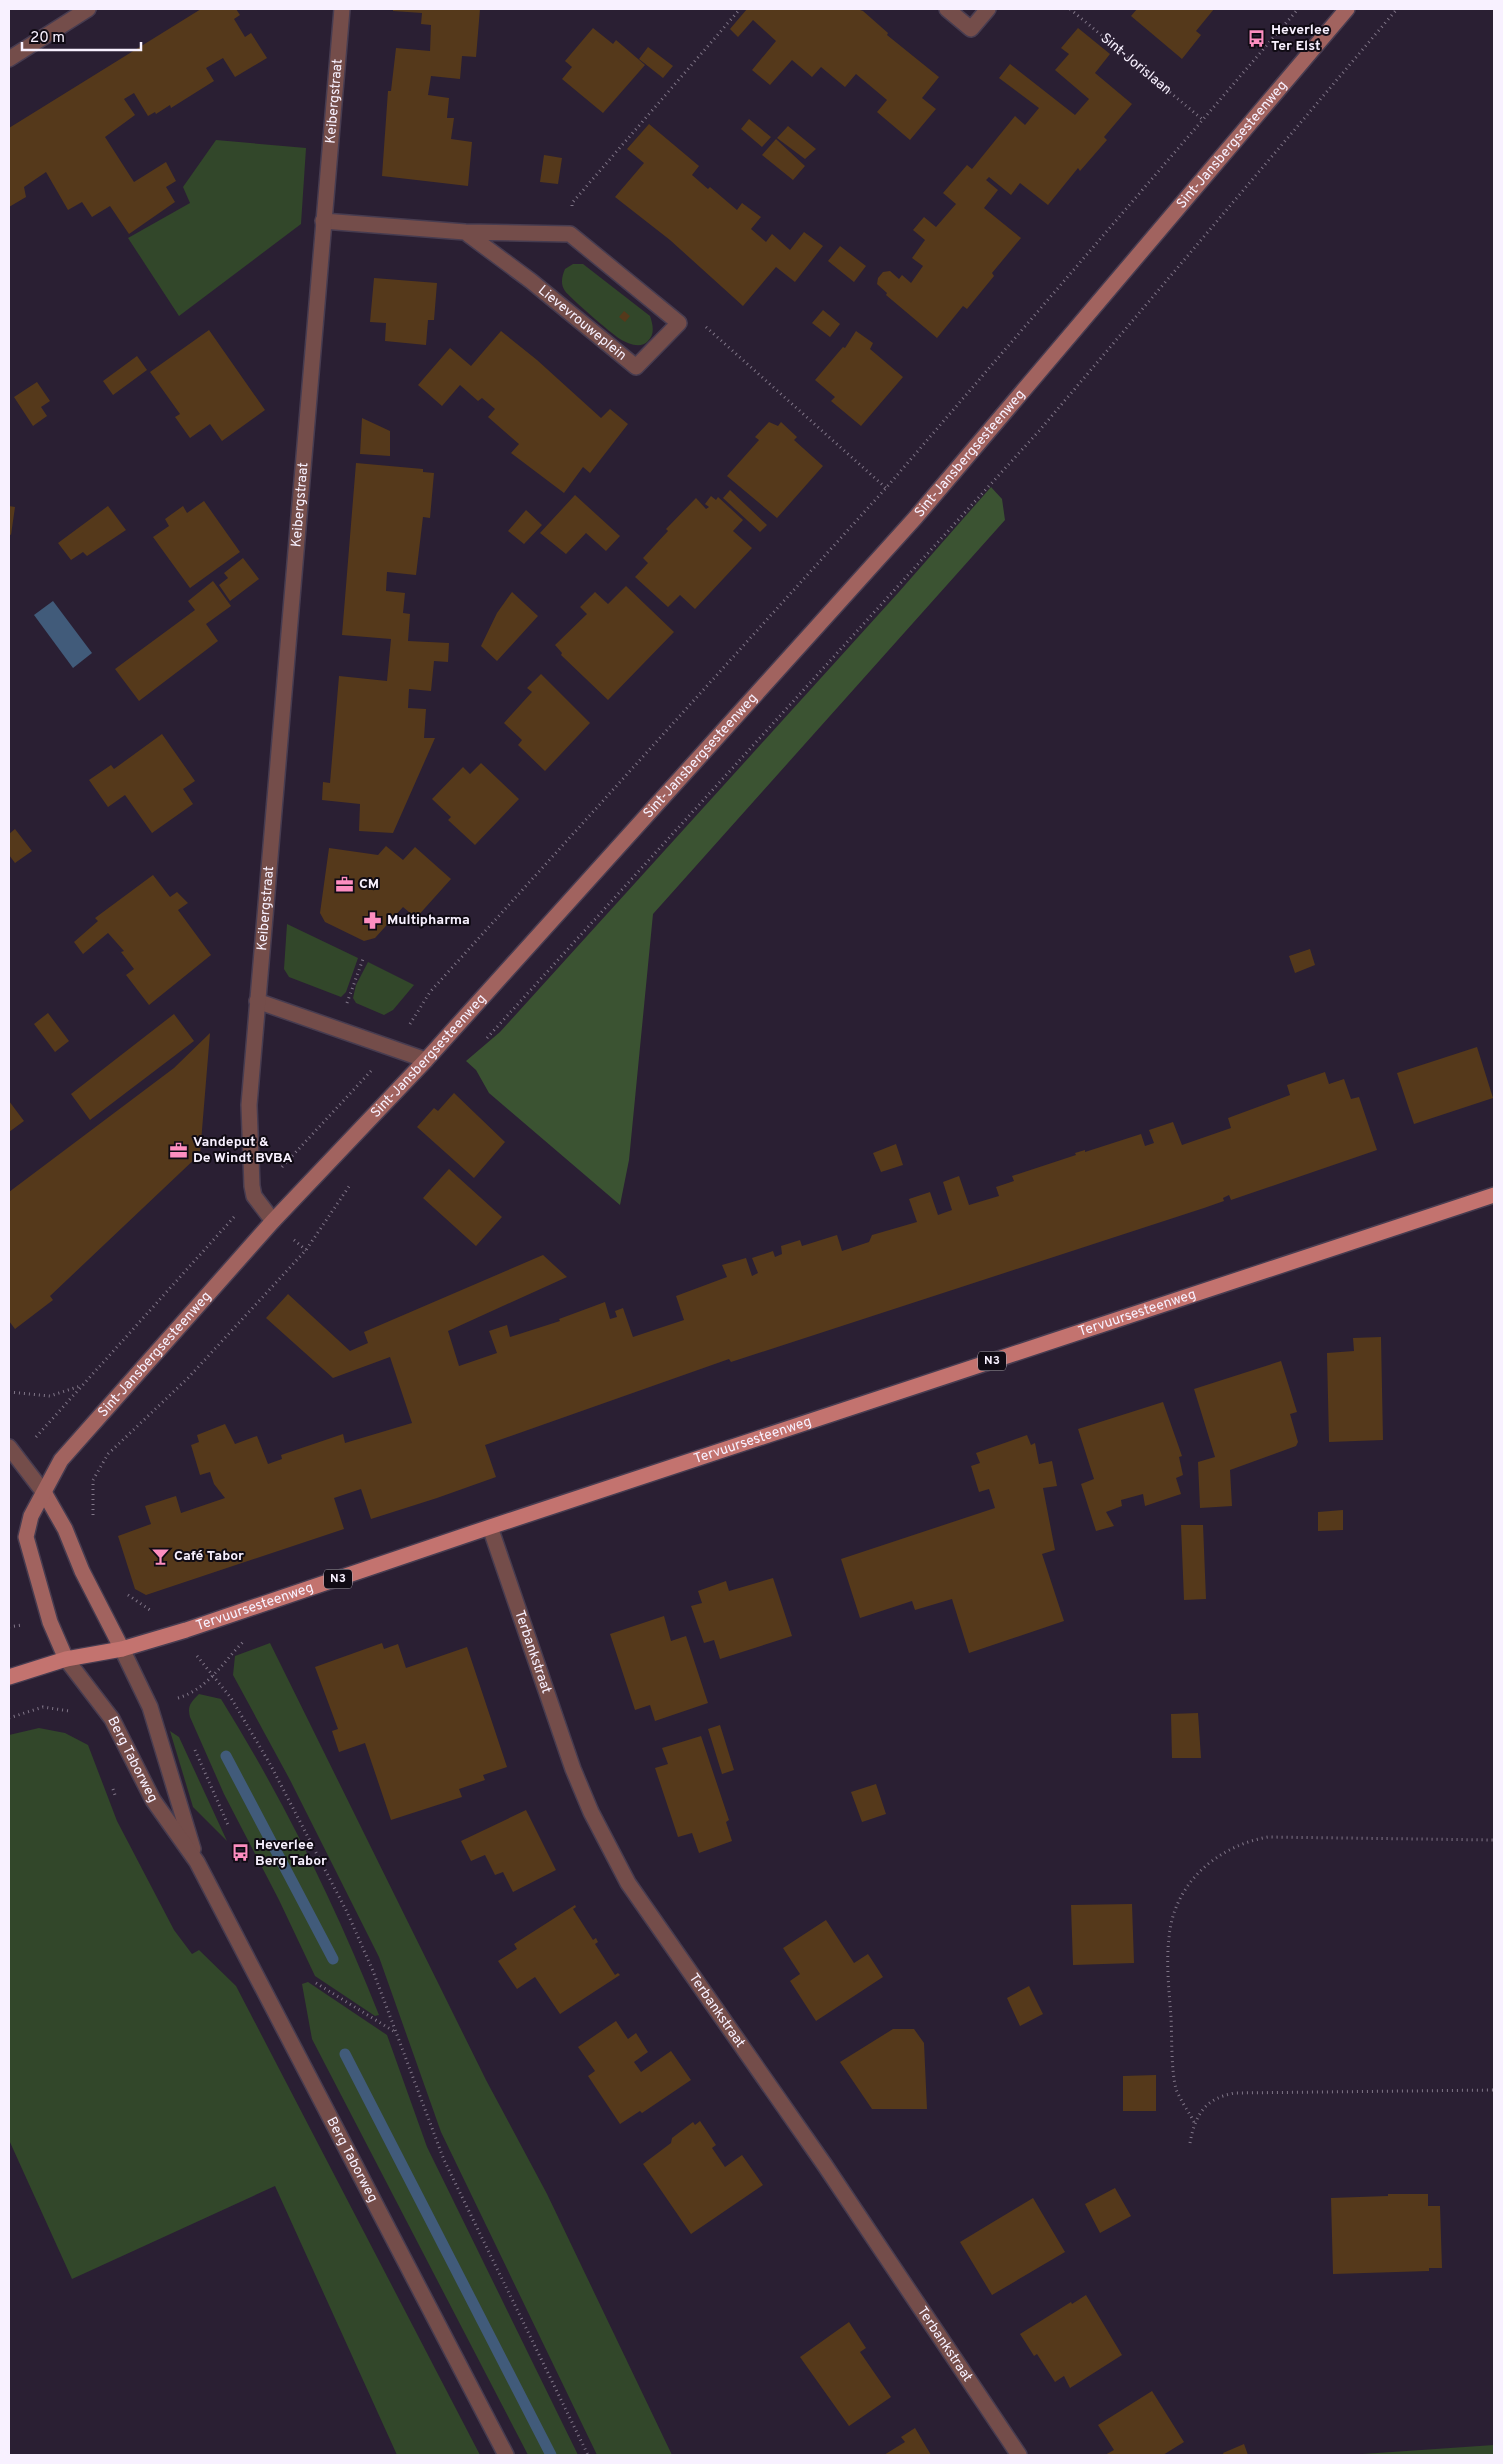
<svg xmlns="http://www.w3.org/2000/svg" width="1503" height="2464" viewBox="0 0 1503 2464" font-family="Overpass,sans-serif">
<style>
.green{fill:#32472a}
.forest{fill:#3b5332}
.water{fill:#415b7a}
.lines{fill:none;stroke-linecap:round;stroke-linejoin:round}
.stream{stroke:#415b7a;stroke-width:11}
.building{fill:#55391b}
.minor-casing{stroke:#473c50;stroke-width:18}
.secondary-casing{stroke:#473c50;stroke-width:18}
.primary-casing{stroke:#473c50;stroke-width:18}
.path{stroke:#807688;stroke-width:3;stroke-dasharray:1 4;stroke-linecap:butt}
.minor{stroke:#744d4a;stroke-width:15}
.secondary{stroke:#a1635f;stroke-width:15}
.primary{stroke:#c3736f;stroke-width:15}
.labels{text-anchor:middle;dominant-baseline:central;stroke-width:4;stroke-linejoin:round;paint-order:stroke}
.shield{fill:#100b14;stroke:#b2acb8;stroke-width:1}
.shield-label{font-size:12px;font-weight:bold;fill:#f8f1ff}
.poi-label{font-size:14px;font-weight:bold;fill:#f8f1ff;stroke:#100b14;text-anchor:start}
.street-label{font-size:14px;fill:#f8f1ff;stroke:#100b14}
</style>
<rect width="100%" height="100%" fill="#2a1f33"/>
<!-- green -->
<path class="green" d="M216 140 306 148 301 224 179 316 128 238 190 203 183 187Z
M573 264H583L650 316C653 325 655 334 648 341 641 349 628 344 620 339 612 334 570 298 565 291 560 284 562 276 565 269Z
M287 924 358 958 346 992 341 997 289 977 284 969Z
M368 962 414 985 393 1010 384 1015 356 1003 353 998 356 985Z
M270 1643 486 2080 547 2194 672 2455H597L441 2132 379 1957 290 1780 233 1675 235 1656Z
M199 1694 221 1699C283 1799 336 1906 379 2015L375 2016 315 1976 279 1900 224 1794 190 1717C187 1706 191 1702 199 1694Z
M39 1728 65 1733 88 1745 117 1821 174 1930 192 1954 199 1950 236 1986 480 2455H397L275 2186 72 2279 9 2140V1735Z
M170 1731 179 1737 227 1841 193 1807Z
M308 1982 387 2035 427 2147 578 2455H528L312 2039 302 1984Z
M1494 2445V2455H1346H1348Z"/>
<!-- forest -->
<path class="forest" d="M991 487 1002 499 1005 520 653 914 629 1160 620 1205 489 1093 476 1070 466 1061 500 1032 898 593Z"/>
<!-- water -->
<path class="water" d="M53 601 92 653 73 668 34 615Z"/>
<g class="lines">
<!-- stream -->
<path class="stream" d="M226 1756 333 1959
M345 2054 551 2455"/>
</g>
<!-- building -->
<path class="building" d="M201 9H236L240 15 234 19 245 37 251 33 267 58 235 77 223 58 206 68 214 81 171 108 170 105 156 114 155 112 148 116 134 93 124 99 135 115 105 137 134 182 166 162 176 181 166 187 175 202 129 234 110 206 92 217 82 202 68 210 46 172 24 187 26 197 9 207V128Z
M393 9H480L476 57 462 56 460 79 431 76 428 95 449 98 447 118H454L451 139 472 142 468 186 382 176 388 91H391L396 48 430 51 431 25 421 24 422 13 393 11Z
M747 9H857L863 11 888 33 887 35 939 77 922 98 936 109 910 140 877 112 887 100 856 74 845 87 821 67 812 77 792 60 770 85 752 70 776 41 753 20 738 37 730 29Z
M1137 9H1214L1196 31 1201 35 1182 59 1131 16Z
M593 28 613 44 616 40 645 65 603 113 562 79 572 67 565 61Z
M1078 28 1110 54 1095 73 1132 104 1104 137 1107 140 1080 171 1078 168 1048 205 1020 183 1011 195 989 177 986 180 998 190 984 208 1021 238 992 273 994 276 967 309 963 306 937 338 886 295 887 293 877 284 878 278 883 272 890 271 899 279 902 275 911 283 923 266 912 258 925 240 913 230 924 217 936 227 956 204 943 193 967 165 972 169 1015 116 1025 125 1039 108 999 78 1010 64 1075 115 1089 99 1055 70 1069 54 1061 48Z
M648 47 673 66 663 78 639 59Z
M749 119 771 137 762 147 741 129Z
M649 124 699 166 692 175 708 189 710 187 737 210 742 203 761 217 751 229 766 242 772 234 790 250 804 232 823 246 795 282 776 267 743 306 670 240 615 197 644 163 627 149Z
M788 126 816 149 805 159 777 138Z
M776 139 805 166 793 180 762 155Z
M544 155 562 158 558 184 540 182Z
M840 246 866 266 854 282 828 261Z
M374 278 437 283 434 320H428L426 345 385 341 386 323 370 322Z
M823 310 840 324 830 337 812 323Z
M624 311 630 316 625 322 619 317Z
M209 330 265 410 222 441 210 424 190 438 175 417 180 414 150 372Z
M501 331 537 360 601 418 610 409 628 424 590 473 583 467 564 493 511 453 519 444 488 417 495 409 482 398 478 401 460 385 442 406 418 385 450 348 471 366Z
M856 331 873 343 870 349 903 377 861 426 831 401 835 397 815 380 843 347 845 348Z
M137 356 147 370 113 395 103 381Z
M37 382 50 401 41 407 47 416 33 426 14 397Z
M362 418 390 431V456L360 454Z
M769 422 778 426 781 422 797 437 794 440 823 466 777 518 727 476 759 440 755 437Z
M356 463 423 469V472L434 473 430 518 423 517 416 575 387 572 386 591 405 593 403 613 410 614 408 641 449 643 448 662 434 661 431 691 409 689 408 708 426 709 424 738H435L393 833 359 831 360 804 322 800 323 782 330 783 339 676 387 681 391 639 342 635Z
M730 490 767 525 760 532 723 498Z
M575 495 620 536 606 551 586 533 566 554 540 533Z
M711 496 716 500 718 497 743 520 733 531 752 548 695 609 680 595 668 607 635 577 648 563 643 558 668 531 666 529 696 498 706 509 709 507 705 504Z
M204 501 240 552 190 588 153 537 169 526 165 519 183 506 187 513Z
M9 506 15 507 11 535 9 534Z
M108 506 126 530 87 556 83 552 71 560 58 543Z
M526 510 542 525 524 544 508 531Z
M243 558 259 579 230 601 219 585 228 578 224 573Z
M213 581 231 606 206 624 218 641 139 701 115 669 195 610 188 601Z
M626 586 674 632 608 700 561 655 562 653 555 645 587 614 580 607 595 592 608 604Z
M512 592 538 616 497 661 481 646 497 613Z
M541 674 590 723 545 771 518 745 522 740 504 723 532 692 527 688Z
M162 734 195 781 183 789 193 804 152 833 125 795 108 807 89 780 111 765 114 769Z
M481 763 519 799 475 845 448 820 451 817 432 799 463 767 470 774Z
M15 829 32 851 15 863 9 855V834Z
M386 846 403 860 415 847 451 879 416 918 403 907 375 938 364 941 325 922 320 913 329 848 378 855Z
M153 875 170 897 177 892 188 903 178 910 211 955 149 1005 126 975 134 969 121 952 124 951 108 933 83 954 74 942 98 921 95 918Z
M1310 949 1315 965 1295 973 1289 956Z
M48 1013 69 1041 55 1052 34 1024Z
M174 1014 194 1041 90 1120 71 1094Z
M210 1033 200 1154 50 1296 53 1300 15 1329 9 1321V1192L174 1068Z
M1477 1047 1493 1098 1414 1124 1397 1073Z
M1325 1072 1329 1084 1344 1079 1351 1099 1359 1097 1377 1150 1231 1200 1229 1195 1223 1198 1224 1201 1204 1208 731 1362 729 1359 485 1445 496 1477 437 1498 371 1519 361 1489 334 1498 344 1529 146 1595 135 1589 118 1536 151 1524 145 1506 176 1496 181 1513 225 1498 214 1484 210 1472 200 1475 191 1445 199 1442 197 1435 225 1424 235 1444 257 1436 268 1464 282 1459 281 1455 343 1434 345 1443 412 1423 390 1357 333 1378 266 1318 288 1294 350 1351 368 1343 364 1332 543 1255 567 1277 448 1331 459 1366 497 1353 489 1331 507 1325 510 1337 560 1321 559 1319 605 1302 610 1319 617 1317 615 1311 623 1308 633 1337 684 1320 676 1296 727 1277 722 1265 746 1258 752 1276 758 1273 752 1258 773 1251 775 1257 782 1254 781 1246 800 1240 802 1246 837 1235 842 1251 869 1242 872 1235 917 1222 909 1199 930 1192 938 1215 952 1210 943 1182 959 1176 969 1205 999 1196 996 1187 1014 1181 1012 1176 1076 1155 1075 1153 1085 1150V1152L1141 1134 1145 1146 1154 1143 1149 1130 1173 1122 1182 1145 1231 1128 1228 1118 1290 1095 1287 1085Z
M454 1093 505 1142 474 1178 417 1127 434 1108 438 1111Z
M9 1101 24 1121 9 1132Z
M896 1144 903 1165 881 1172 873 1153Z
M449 1169 502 1217 476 1246 423 1198Z
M1381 1337 1383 1440 1329 1442 1327 1353 1354 1351 1353 1338Z
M1281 1361 1297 1412 1290 1414 1298 1442 1296 1446 1230 1470 1232 1506 1200 1508 1198 1462 1215 1457 1194 1389Z
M1163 1402 1182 1456 1179 1457 1183 1475 1176 1478 1181 1494 1145 1506 1143 1494 1121 1500 1122 1506 1106 1512 1114 1526 1096 1531 1081 1484 1094 1479 1078 1429Z
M1027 1435 1031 1445 1035 1443 1039 1464 1052 1461 1057 1486 1043 1488 1055 1550 1042 1554 1064 1621 969 1653 952 1599 915 1610 912 1601 860 1618 841 1559 995 1508 989 1489 979 1492 971 1466 980 1463 976 1453Z
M1343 1510V1530L1318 1531V1512Z
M1181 1525H1203L1206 1599 1184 1600Z
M773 1578 792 1636 720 1659 714 1640 704 1643 691 1606 702 1603 698 1591 726 1581 729 1591Z
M664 1616 671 1641 686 1636 708 1703 655 1721 650 1705 635 1710 610 1634Z
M382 1643 384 1649 398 1644 406 1668 467 1647 507 1767 483 1775 485 1780 459 1789 462 1797 391 1820 365 1743 339 1752 332 1731 338 1729 315 1667Z
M1198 1713 1201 1758H1172L1171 1714Z
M720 1725 734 1770 722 1774 708 1729Z
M701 1736 729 1820 726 1822 732 1841 699 1853 692 1833 678 1837 655 1768 668 1764 662 1748Z
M876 1784 886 1814 862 1822 851 1792Z
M526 1810 556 1870 513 1892 503 1872 495 1875 485 1855 471 1861 461 1841Z
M1132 1904 1134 1963 1073 1965 1071 1905Z
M575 1905 576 1907 573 1909 593 1940 596 1938 598 1942 595 1944 615 1975 618 1973 620 1975 560 2014 535 1977 517 1989 498 1961 517 1949 514 1944Z
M826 1920 854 1963 868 1954 883 1977 816 2021 790 1981 800 1974 783 1948Z
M1029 1986 1043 2014 1020 2026 1007 1998Z
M616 2021 628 2039 636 2033 648 2052 634 2062 641 2072 671 2051 691 2080 642 2113 640 2111 620 2124 588 2076 595 2071 578 2047Z
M893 2029H914L924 2043 927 2109H872L840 2062Z
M1156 2075V2111H1123V2076Z
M700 2121 716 2145 712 2148 725 2167 742 2155 763 2185 691 2234 643 2164 671 2143 672 2138 693 2122 695 2125Z
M1115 2188 1131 2216 1100 2233 1085 2204Z
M1388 2194H1428V2206H1440L1442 2268H1429V2271L1333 2274 1331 2198 1388 2196Z
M1033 2198 1065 2252 992 2295 960 2242Z
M1086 2295 1122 2355 1070 2388 1064 2376 1055 2382 1037 2354 1034 2356 1020 2334 1071 2302 1072 2304Z
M849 2322 866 2348 860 2352 891 2397 849 2426 800 2357Z
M1152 2391 1184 2442 1163 2455H1105L1114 2450 1098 2425Z
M915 2428 931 2455H884L905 2442 901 2437Z
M1244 2444 1248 2455H1224L1223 2453Z"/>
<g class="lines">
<defs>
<g id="minor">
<path d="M947 9 971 29 988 9"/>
<path d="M9 59 88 9"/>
<path id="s2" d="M323 221 465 232 531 281 636 367 679 323 570 234 465 232"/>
<path d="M257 1001 426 1060"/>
<path id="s3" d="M273 1221 254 1196 252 1186 249 1105 342 9"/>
<path d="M9 1447 45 1494"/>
<path id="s4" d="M490 1527 573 1769 591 1812 628 1883 824 2164 1019 2455"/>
<path d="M122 1649 150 1707 193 1849"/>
<path id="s5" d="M66 1659 112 1719 153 1800 197 1862 506 2455"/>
</g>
<g id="secondary">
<path d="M45 1494 65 1529 82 1571 122 1649"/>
<path id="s6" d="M66 1659 50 1622 26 1537 31 1516 61 1460 273 1221 426 1060 916 517 1347 9"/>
</g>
<g id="primary">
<path id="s7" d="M9 1677 66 1659 122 1649 186 1630 490 1527 1494 1195"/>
</g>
</defs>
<!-- minor casing -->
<use href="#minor" class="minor-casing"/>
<!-- secondary casing -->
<use href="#secondary" class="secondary-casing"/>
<!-- primary casing -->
<use href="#primary" class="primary-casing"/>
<!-- path -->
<g class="path">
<path id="s1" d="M1070 9 1202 119"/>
<path d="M572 206V203L740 9"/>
<path d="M706 327 886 488"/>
<path d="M347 1003 363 959"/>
<path d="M410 1024 430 992 886 488 1298 9"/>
<path d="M487 1038 1039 431 1397 9"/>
<path d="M282 1167 371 1071"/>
<path d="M294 1240 306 1250"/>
<path d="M9 1392 50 1396 80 1386"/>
<path d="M36 1437 234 1217"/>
<path d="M93 1515V1480L108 1454 188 1378 306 1250 350 1185"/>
<path d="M128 1595 150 1610"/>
<path d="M9 1627 22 1625"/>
<path d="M197 1656 231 1698 270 1764 347 1912 373 1971 444 2160 588 2455"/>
<path d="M178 1698C208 1689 223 1662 244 1641"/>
<path d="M9 1718 43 1707 69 1711"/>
<path d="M195 1750 228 1825"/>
<path d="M113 1789 116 1798"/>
<path d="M316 1983 395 2032"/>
<path d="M1194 2122C1189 2112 1180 2100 1176 2089 1171 2070 1172 2037 1171 2017 1169 1991 1166 1963 1169 1937 1174 1883 1217 1846 1268 1837L1494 1840"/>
<path d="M1190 2143C1195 2115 1205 2098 1235 2093L1494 2090"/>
</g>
<!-- minor -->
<use href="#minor" class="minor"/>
<!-- secondary -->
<use href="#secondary" class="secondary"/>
<!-- primary -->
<use href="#primary" class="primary"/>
</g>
<!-- icons -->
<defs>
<symbol id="bus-bare" viewBox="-9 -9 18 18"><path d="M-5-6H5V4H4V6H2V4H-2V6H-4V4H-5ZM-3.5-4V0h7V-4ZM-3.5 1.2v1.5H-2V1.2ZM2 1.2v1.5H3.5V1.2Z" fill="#fd8ec0" stroke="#100b14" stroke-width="2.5" paint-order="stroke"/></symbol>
<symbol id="office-bare" viewBox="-9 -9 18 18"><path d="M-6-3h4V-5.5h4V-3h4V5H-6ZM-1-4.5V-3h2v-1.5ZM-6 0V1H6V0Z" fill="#fd8ec0" stroke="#100b14" stroke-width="2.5" paint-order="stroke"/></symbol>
<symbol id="pharmacy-bare" viewBox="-9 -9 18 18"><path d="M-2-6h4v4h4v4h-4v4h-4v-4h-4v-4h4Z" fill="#fd8ec0" stroke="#100b14" stroke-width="2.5" paint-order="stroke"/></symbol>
<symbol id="bar-bare" viewBox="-9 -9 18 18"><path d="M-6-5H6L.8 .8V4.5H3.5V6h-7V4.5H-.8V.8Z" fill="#fd8ec0" stroke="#100b14" stroke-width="2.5" paint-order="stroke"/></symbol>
</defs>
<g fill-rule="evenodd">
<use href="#bus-bare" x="1244" y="26" width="25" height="25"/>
<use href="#office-bare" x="332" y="872" width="25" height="25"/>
<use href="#pharmacy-bare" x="360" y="908" width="25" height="25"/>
<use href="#office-bare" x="166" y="1138" width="25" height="25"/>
<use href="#bar-bare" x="148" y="1544" width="25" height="25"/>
<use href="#bus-bare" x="228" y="1840" width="25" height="25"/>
</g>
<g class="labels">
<!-- shield labels -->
<g class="shield">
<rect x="978" y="1351.5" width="28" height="19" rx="4"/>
<rect x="324" y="1569.5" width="28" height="19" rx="4"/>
</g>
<g class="shield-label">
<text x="992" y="1361">N3</text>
<text x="338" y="1579">N3</text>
</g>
<!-- poi labels -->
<g class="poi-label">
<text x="1271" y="30">Heverlee<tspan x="1271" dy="16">Ter Elst</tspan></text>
<text x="359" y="884">CM</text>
<text x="387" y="920">Multipharma</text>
<text x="193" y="1142">Vandeput &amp;<tspan x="193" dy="16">De Windt BVBA</tspan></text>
<text x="174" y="1556">Café Tabor</text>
<text x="255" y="1845">Heverlee<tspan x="255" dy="16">Berg Tabor</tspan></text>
</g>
<!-- street labels -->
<g class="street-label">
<text stroke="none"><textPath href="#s1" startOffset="86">Sint-Jorislaan</textPath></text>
<text stroke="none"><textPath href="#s3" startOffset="1130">Keibergstraat</textPath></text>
<text stroke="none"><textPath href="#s6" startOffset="1975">Sint-Jansbergsesteenweg</textPath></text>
<text stroke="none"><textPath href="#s2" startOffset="291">Lievevrouweplein</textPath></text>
<text stroke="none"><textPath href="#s6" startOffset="1570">Sint-Jansbergsesteenweg</textPath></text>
<text stroke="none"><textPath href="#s3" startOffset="725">Keibergstraat</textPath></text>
<text stroke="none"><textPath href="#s6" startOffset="1165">Sint-Jansbergsesteenweg</textPath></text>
<text stroke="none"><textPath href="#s3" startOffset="320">Keibergstraat</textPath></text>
<text stroke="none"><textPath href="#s6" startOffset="760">Sint-Jansbergsesteenweg</textPath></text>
<text stroke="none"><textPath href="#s7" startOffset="1186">Tervuursesteenweg</textPath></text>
<text stroke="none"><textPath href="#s6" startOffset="355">Sint-Jansbergsesteenweg</textPath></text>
<text stroke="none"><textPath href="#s7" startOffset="781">Tervuursesteenweg</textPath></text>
<text stroke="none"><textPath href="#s7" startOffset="256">Tervuursesteenweg</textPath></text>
<text stroke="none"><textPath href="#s4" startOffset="132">Terbankstraat</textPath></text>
<text stroke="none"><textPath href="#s5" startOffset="121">Berg Taborweg</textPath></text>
<text stroke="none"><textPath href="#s4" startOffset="538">Terbankstraat</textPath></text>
<text stroke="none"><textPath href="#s5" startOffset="578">Berg Taborweg</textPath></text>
<text stroke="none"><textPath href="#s4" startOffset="942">Terbankstraat</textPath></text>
</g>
</g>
<!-- border -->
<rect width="1503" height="2464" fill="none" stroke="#f8f1ff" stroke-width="20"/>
<!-- scale -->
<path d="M22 42v8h119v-8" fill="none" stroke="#f8f1ff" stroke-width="2.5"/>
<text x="30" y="42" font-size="15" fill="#f8f1ff" stroke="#100b14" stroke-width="4" paint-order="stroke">20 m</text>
</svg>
